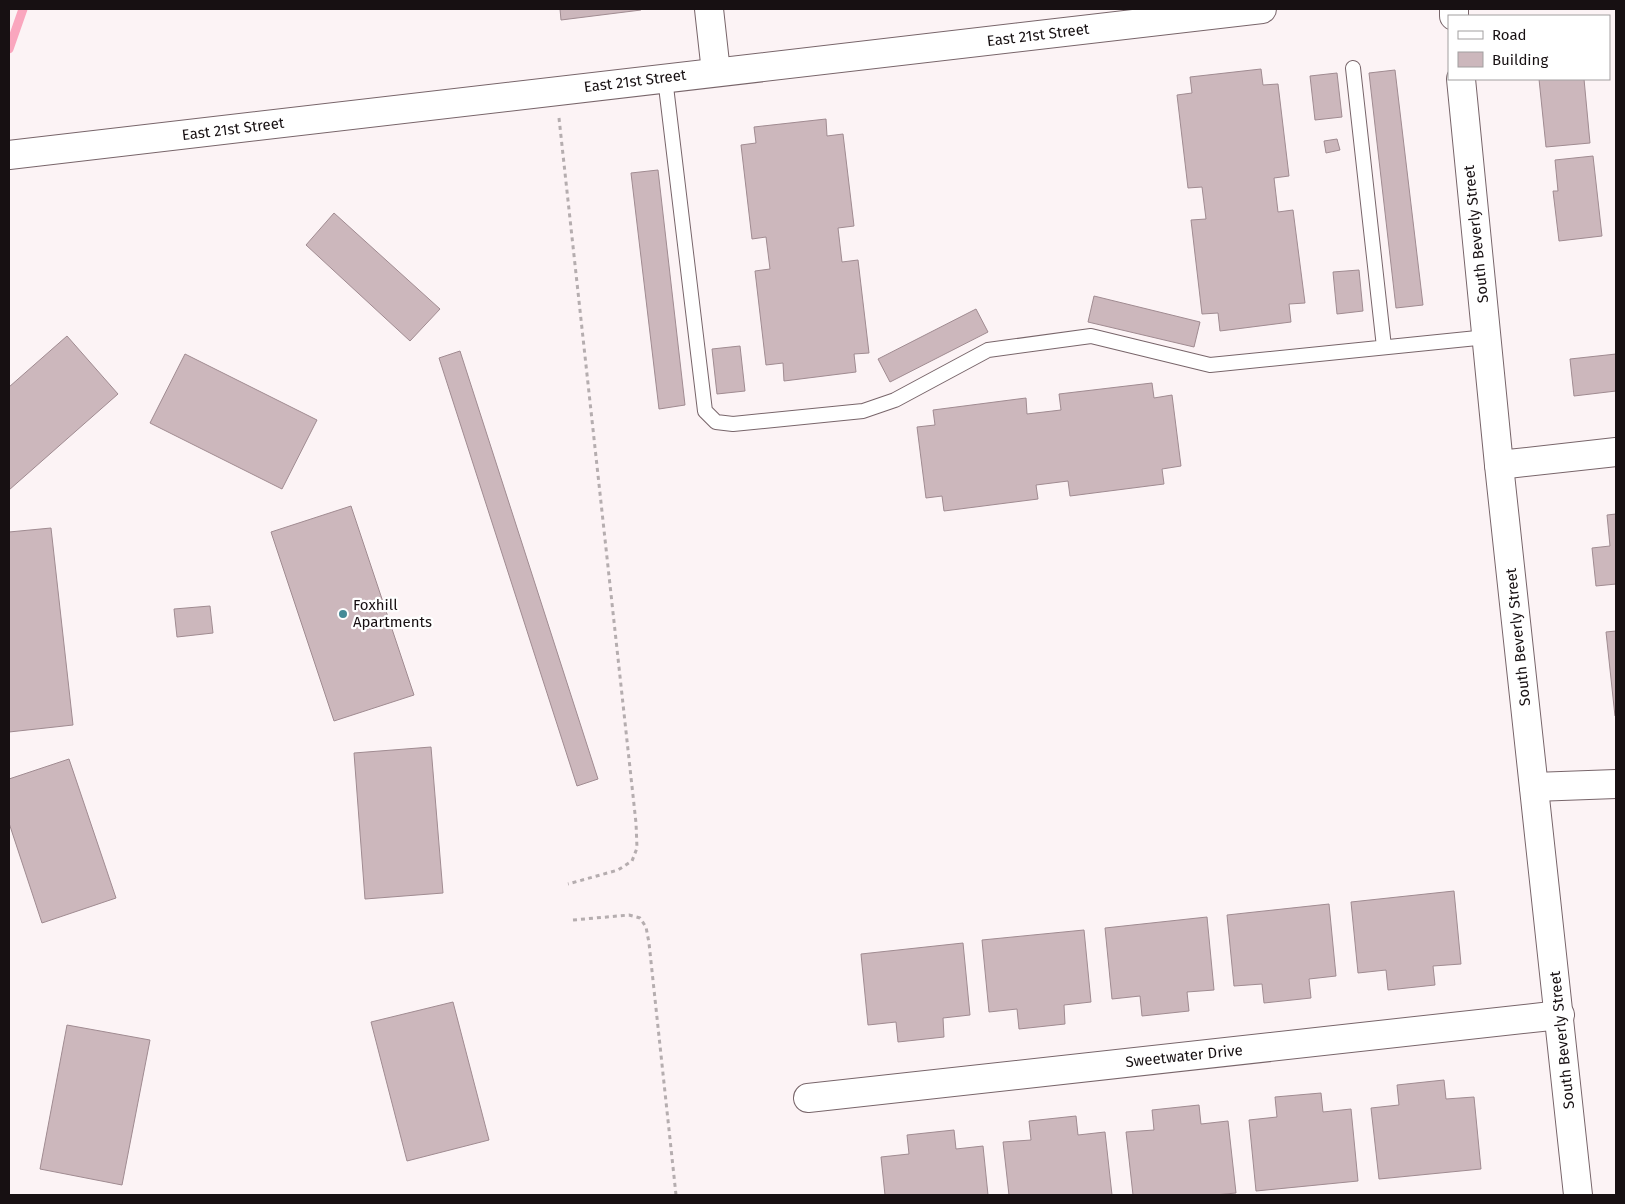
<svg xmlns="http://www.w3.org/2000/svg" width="1625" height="1204" viewBox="0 0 1625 1204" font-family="'Fira Sans',sans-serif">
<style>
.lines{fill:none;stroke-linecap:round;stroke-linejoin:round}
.stream{stroke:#faa6be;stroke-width:9}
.building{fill:#ccb7bc;stroke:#a08b91}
.service-casing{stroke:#78656a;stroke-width:16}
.minor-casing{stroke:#78656a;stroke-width:30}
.tertiary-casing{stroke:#78656a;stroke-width:30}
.path{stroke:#b5adaf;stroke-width:3;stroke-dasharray:4 4;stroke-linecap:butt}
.service{stroke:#fff;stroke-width:14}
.minor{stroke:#fff;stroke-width:28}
.tertiary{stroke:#fff;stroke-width:28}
.poi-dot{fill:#458a97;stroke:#fff;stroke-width:2}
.labels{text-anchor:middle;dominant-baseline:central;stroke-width:4.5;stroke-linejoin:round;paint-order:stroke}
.street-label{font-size:15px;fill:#171012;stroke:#fff}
.poi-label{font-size:15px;fill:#171012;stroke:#fff;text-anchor:start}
</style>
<rect width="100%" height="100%" fill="#fcf3f5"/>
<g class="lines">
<!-- stream -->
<path class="stream" d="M9 49 23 9"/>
</g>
<!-- building -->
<path class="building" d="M560 9H641V10L561 20Z
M1261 69 1263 85 1278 84 1289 176 1274 178 1278 212 1293 210 1305 303 1289 304 1291 322 1220 331 1218 313 1202 314 1191 220 1206 219 1202 187 1188 188 1177 95 1192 93 1190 77Z
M1395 70 1423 305 1396 308 1369 73Z
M1337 73 1342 117 1315 120 1310 76Z
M1539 79H1584L1590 143 1546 147Z
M826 119 827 136 843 134 854 226 838 228 842 262 858 260 869 353 854 354 856 372 784 381 783 363 766 365 755 271 770 269 766 237 752 239 741 145 756 143 754 127Z
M1337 139 1340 150 1326 153 1324 141Z
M1593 156 1602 236 1559 241 1553 191H1558L1555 160Z
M658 170 685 405 659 409 631 173Z
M334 213 440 309 410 341 306 245Z
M1359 270 1363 311 1337 314 1333 272Z
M1094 296 1200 322 1194 347 1088 322Z
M976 309 988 332 890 382 878 359Z
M67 336 118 394 9 490V387Z
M740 346 745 391 717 394 712 349Z
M460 351 598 779 577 786 439 358Z
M185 354 317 420 282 489 150 423Z
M1616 354V391L1574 396 1570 359Z
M1152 383 1154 398 1172 395 1181 466 1162 469 1164 484 1070 496 1068 481 1036 485 1038 499 944 511 942 496 926 498 917 427 935 425 933 410 1026 398 1027 414 1061 410 1059 394Z
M351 506 414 695 334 721 271 532Z
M1616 514V584L1596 586 1592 548 1610 546 1607 515Z
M51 528 73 725 9 732V532Z
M210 606 213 633 177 637 174 609Z
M1616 631V716H1615L1606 632Z
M431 747 443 893 365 899 354 753Z
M69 759 116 898 42 923 9 823V779Z
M1454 891 1461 964 1433 966 1435 985 1388 990 1386 970 1358 973 1351 902Z
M1329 904 1336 976 1309 979 1311 998 1264 1003 1262 984 1234 986 1227 915Z
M1207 917 1214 990 1187 992 1189 1011 1142 1016 1140 996 1112 999 1105 928Z
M1084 930 1091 1002 1064 1005 1065 1024 1019 1029 1017 1009 989 1012 982 940Z
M963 943 970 1015 943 1018 944 1037 898 1042 896 1022 868 1025 861 954Z
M453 1002 489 1140 407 1161 371 1022Z
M67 1025 150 1040 122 1185 40 1169Z
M1444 1080 1446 1099 1474 1097 1481 1169 1379 1179 1371 1108 1399 1105 1397 1085Z
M1321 1093 1323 1112 1351 1109 1358 1181 1256 1191 1249 1120 1277 1117 1275 1097Z
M1199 1105 1201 1124 1228 1121 1236 1193 1215 1195H1133L1126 1132 1154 1130 1152 1110Z
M1076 1116 1078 1135 1105 1132 1112 1195H1009L1003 1142 1031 1140 1029 1121Z
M954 1130 956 1149 983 1146 988 1195H885L881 1157 909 1154 907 1135Z"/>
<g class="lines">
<defs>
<path id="service" d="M1353 68 1384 347
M665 78 705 411 716 422 733 424 863 411 895 400 988 350 1091 336 1210 365 1487 337"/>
<path id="minor" d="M709 9 716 72
M1499 465 1616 452
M1534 787 1616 784
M808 1098 1560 1015"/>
<path id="tertiary" d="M1454 9V16
M1461 79 1499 465 1578 1195
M9 155 1262 9"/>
</defs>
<!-- service casing -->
<use href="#service" class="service-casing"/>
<!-- minor casing -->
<use href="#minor" class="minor-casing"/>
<!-- tertiary casing -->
<use href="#tertiary" class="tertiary-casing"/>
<!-- path -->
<path class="path" d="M559 118 636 823 637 848 632 861 618 870 568 884
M573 920 629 915 640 918 646 927 649 943 676 1195"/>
<!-- service -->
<use href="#service" class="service"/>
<!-- minor -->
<use href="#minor" class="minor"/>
<!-- tertiary -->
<use href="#tertiary" class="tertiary"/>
</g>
<!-- markers -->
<circle class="poi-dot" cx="343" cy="614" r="5"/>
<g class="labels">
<!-- street labels -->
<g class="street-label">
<text transform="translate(1038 35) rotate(-7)">East 21st Street</text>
<text transform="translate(635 81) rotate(-7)">East 21st Street</text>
<text transform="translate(233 129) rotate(-7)">East 21st Street</text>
<text transform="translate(1476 234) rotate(-96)">South Beverly Street</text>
<text transform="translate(1518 637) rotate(-96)">South Beverly Street</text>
<text transform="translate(1562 1040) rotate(-96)">South Beverly Street</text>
<text transform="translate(1184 1056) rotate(-6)">Sweetwater Drive</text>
</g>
<!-- poi labels -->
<g class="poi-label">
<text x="353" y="605">Foxhill<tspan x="353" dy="17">Apartments</tspan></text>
</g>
</g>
<!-- border -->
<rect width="1625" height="1204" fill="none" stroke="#171012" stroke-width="20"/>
<!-- legend -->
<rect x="1448" y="15" width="162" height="65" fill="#ffffff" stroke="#a29fa0"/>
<rect x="1458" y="31" width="25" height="8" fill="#ffffff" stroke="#a29fa0"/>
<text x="1492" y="40" font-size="15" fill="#171012">Road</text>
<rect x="1458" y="52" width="25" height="15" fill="#ccb7bc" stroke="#a29fa0"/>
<text x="1492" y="65" font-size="15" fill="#171012">Building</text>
</svg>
